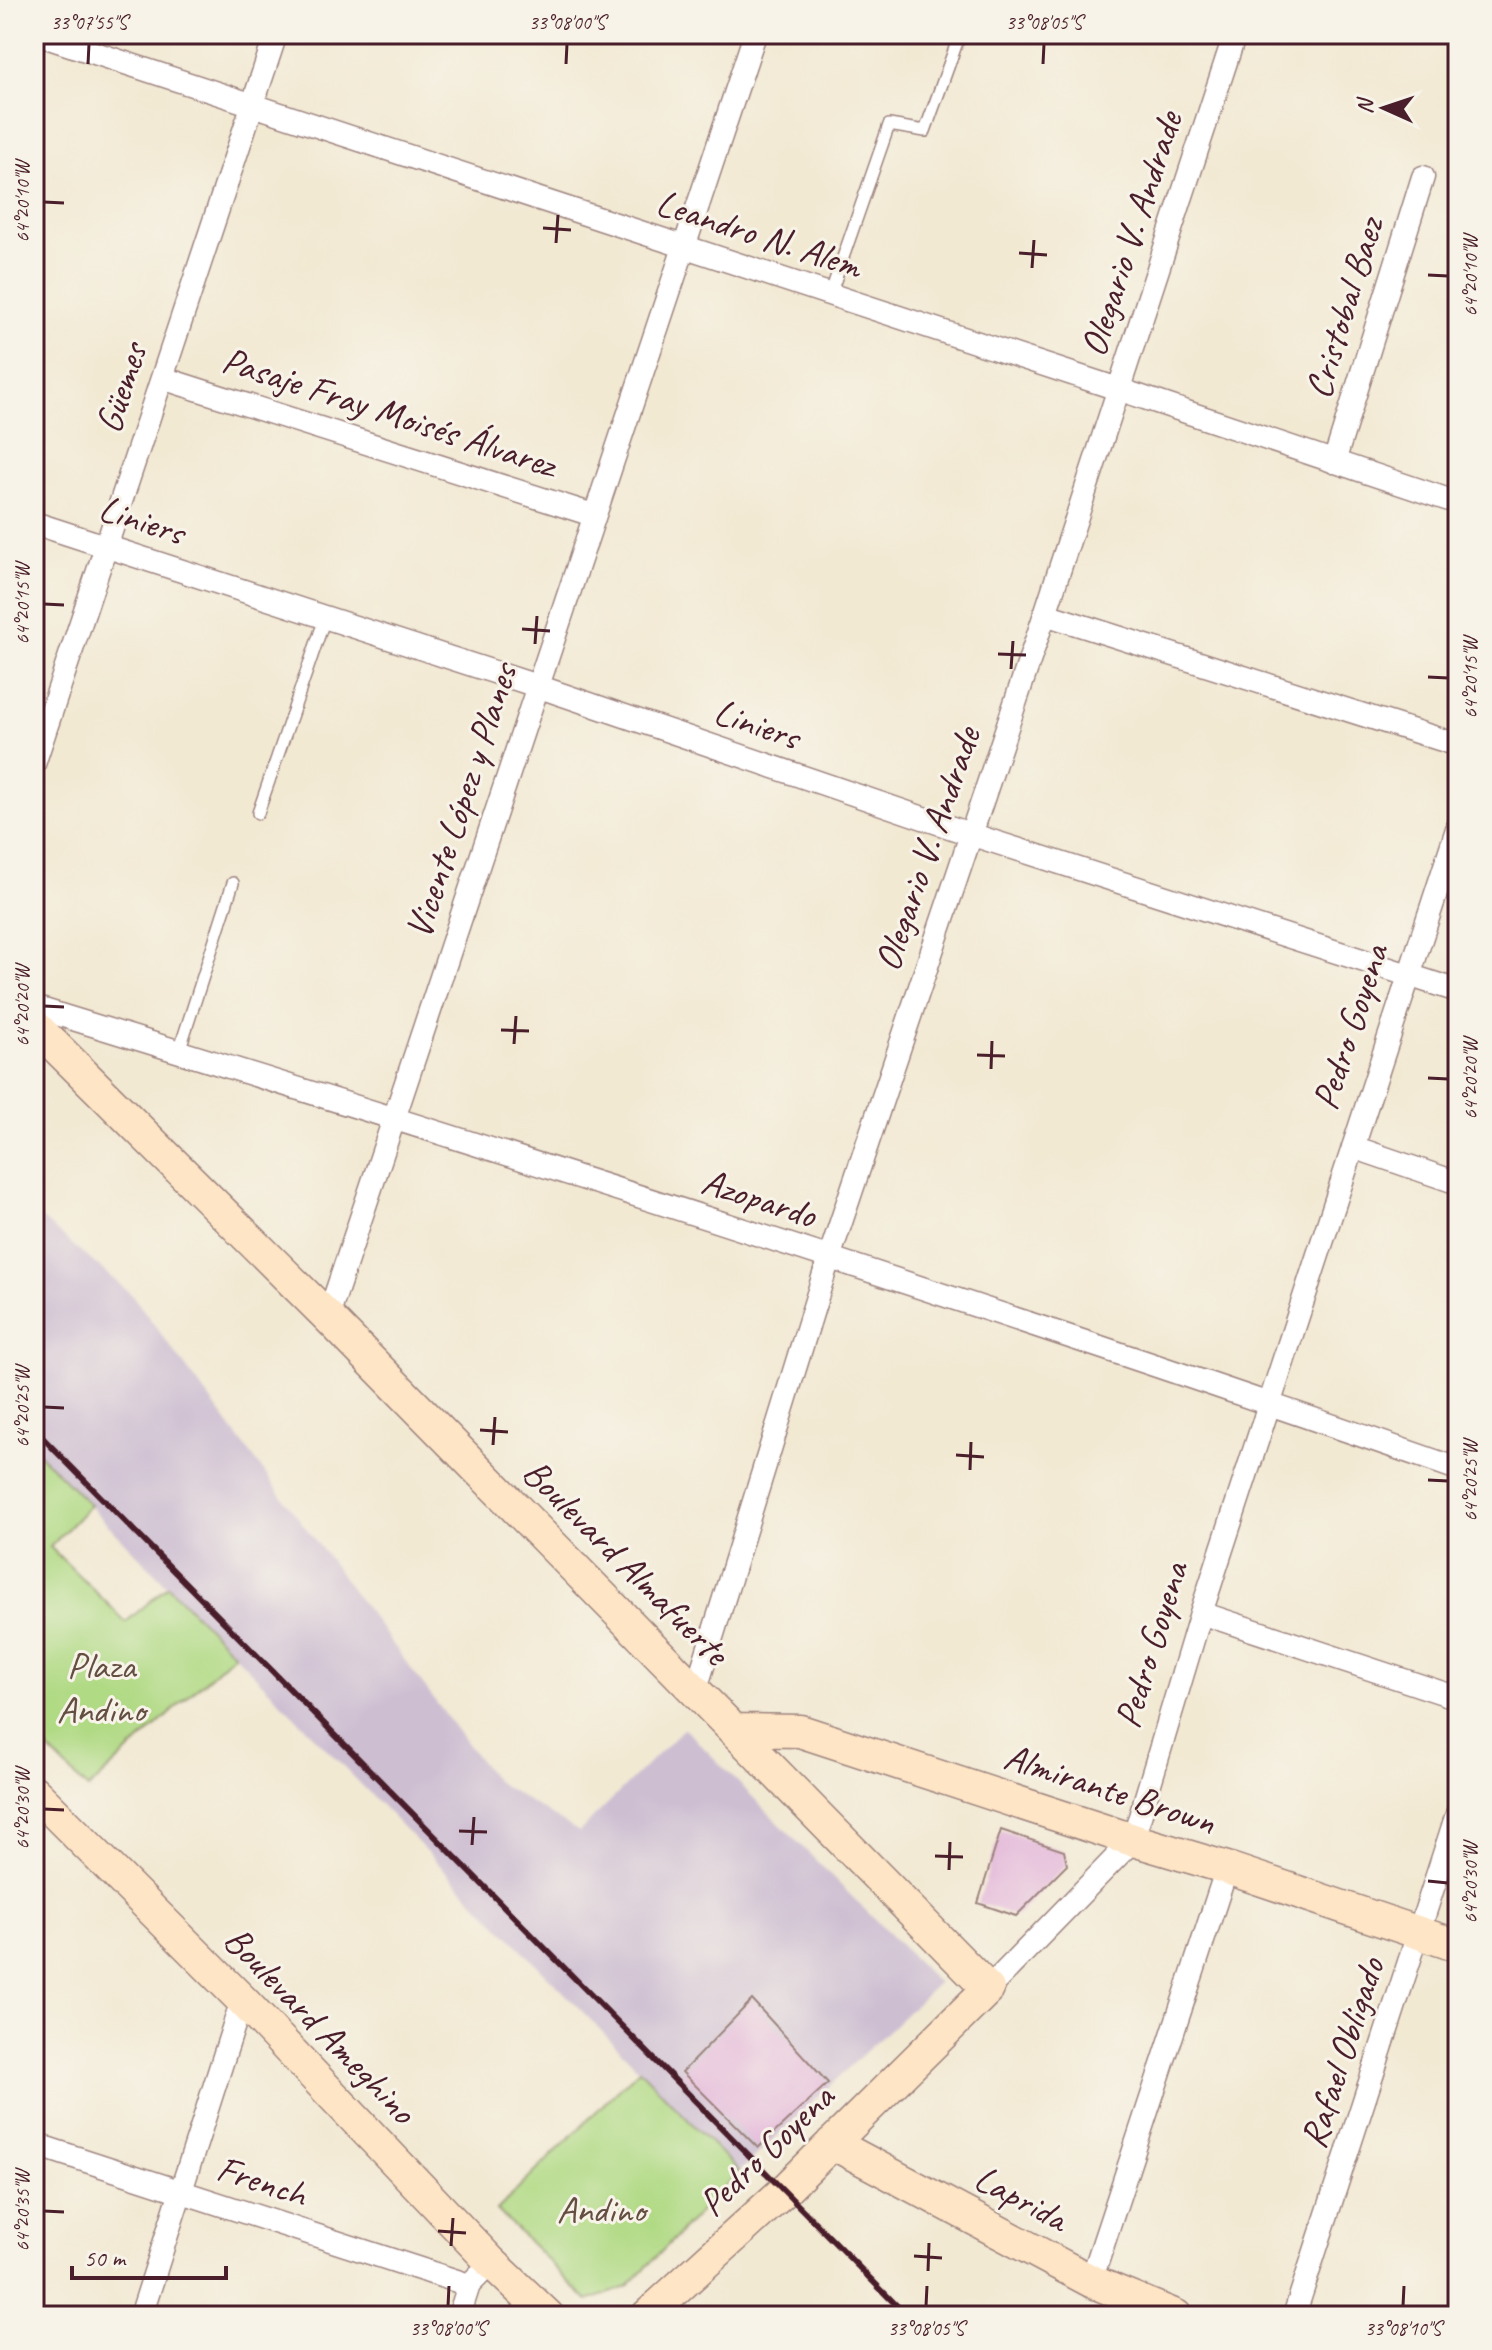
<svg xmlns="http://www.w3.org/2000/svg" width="1492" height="2350" viewBox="0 0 1492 2350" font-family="Caveat,sans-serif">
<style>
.industrial{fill:#cdbed2}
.green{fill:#b1da85;stroke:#7e7c58;stroke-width:2}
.building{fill:#e2b2d9}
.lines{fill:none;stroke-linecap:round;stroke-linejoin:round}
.lane-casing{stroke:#9e847f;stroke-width:14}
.street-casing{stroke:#9e847f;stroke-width:25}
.secondary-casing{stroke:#9e847f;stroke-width:35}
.lane{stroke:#fff;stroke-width:11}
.street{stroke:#fff;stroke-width:22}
.secondary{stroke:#fee5c5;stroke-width:32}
.rail{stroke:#4a1f2b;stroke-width:6}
.ticks{fill:none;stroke:#4a1f2b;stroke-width:3}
.labels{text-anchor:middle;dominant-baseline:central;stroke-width:6;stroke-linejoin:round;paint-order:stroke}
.street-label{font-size:38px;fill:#4a1f2b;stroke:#f7f3e8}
.park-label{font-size:38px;fill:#644e42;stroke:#f7f3e8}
.neatline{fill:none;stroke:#4a1f2b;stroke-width:3}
.ticks-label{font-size:20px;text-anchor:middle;fill:#4a1f2b}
</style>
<rect width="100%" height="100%" fill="#f7f3e8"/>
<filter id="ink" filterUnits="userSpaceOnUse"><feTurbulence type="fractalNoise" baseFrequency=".0125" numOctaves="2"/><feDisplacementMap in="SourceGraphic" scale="16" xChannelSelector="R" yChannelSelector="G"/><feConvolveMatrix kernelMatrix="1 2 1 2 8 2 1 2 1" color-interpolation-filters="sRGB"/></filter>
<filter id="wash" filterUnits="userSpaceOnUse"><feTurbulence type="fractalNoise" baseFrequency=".006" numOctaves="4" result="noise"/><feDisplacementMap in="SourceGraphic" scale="32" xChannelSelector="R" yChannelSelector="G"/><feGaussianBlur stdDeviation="1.8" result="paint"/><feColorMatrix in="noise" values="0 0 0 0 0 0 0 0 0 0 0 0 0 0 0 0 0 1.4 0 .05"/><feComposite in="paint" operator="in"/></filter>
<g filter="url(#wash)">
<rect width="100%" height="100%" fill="#f2e9d3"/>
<!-- industrial -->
<path class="industrial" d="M34 1212 132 1295 494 1780 579 1832 684 1728 938 1983 739 2172 34 1449Z"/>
<!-- green -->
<path class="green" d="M34 1449 90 1505 50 1547 126 1622 168 1586 234 1654 88 1789 34 1735Z
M639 2069 739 2172 627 2287 588 2301 497 2210Z"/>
<g id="blocks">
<!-- building -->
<path class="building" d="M1001 1830 1064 1851 1067 1865 1016 1916 978 1903Z
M752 2000 828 2083 758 2148 682 2072Z"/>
</g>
</g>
<g filter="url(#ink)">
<use href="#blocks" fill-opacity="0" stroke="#9e847f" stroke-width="2"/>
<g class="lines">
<defs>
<path id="lane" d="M830 295 889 125 925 131 960 34
M258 813 325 618
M179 1051 233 883"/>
<path id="street" d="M37 34 1118 389 1458 503
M162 378 593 515
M1334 462 1423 177
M34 523 537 686 970 834 1458 991
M1045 614 1458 745
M34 764 276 34
M34 1007C511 1153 987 1305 1458 1469
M1353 1147 1458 1183
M328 1317 755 34
M1201 1613 1458 1698
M696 1689 829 1258 1045 614 1235 34
M988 1989 1133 1840 1201 1613 1458 826
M34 2144 469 2285
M1091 2281 1227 1868
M141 2316 242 2000
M459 2316 469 2285 479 2275
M1294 2316 1458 1811"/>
<path id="secondary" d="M34 1025 328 1317 988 1989 784 2191 647 2316
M734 1730 800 1731 1133 1840 1227 1868 1458 1946
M34 1792 242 2000 491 2262 548 2316
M832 2143 1091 2281 1176 2316"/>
</defs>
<!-- lane casing -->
<use href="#lane" class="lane-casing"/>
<!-- street casing -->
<use href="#street" class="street-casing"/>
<!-- secondary casing -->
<use href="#secondary" class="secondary-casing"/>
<!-- lane -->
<use href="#lane" class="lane"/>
<!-- street -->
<use href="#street" class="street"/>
<!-- secondary -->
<use href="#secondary" class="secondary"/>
<!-- rail -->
<path class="rail" d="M34 1429 907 2316"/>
</g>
</g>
<!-- ticks -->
<path class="ticks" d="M88 64 89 44M566 64 567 44M1043 64 1044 44M44 202 64 203M543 228 571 230M556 243 558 215M1019 253 1047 255M1032 268 1034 240M1428 275 1448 276M44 604 64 605M522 629 550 631M535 644 537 616M998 654 1026 655M1011 669 1013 641M1428 677 1448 678M44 1006 64 1007M501 1030 529 1031M514 1044 516 1016M977 1055 1005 1056M991 1069 992 1041M1428 1078 1448 1079M44 1407 64 1408M480 1430 508 1432M493 1445 495 1417M956 1455 984 1457M970 1470 971 1442M1428 1480 1448 1481M44 1809 64 1810M459 1831 487 1832M472 1845 474 1817M935 1856 963 1857M949 1870 950 1842M1428 1881 1448 1883M44 2211 64 2212M438 2231 466 2233M451 2246 453 2218M914 2256 942 2258M928 2271 929 2243M448 2306 449 2286M926 2306 927 2286M1403 2306 1404 2286"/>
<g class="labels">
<!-- street labels -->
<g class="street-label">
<text transform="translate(759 234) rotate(18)">Leandro N. Alem</text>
<text transform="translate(1131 234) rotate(-72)">Olegario V. Andrade</text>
<text transform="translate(1344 308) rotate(-73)">Cristobal Baez</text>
<text transform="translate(121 388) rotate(-72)">Güemes</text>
<text transform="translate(389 412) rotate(18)">Pasaje Fray Moisés Álvarez</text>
<text transform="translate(142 520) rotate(18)">Liniers</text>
<text transform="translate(757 724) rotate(19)">Liniers</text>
<text transform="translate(461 801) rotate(-72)">Vicente López y Planes</text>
<text transform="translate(927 849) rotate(-71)">Olegario V. Andrade</text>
<text transform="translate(1350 1027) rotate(-72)">Pedro Goyena</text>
<text transform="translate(759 1198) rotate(18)">Azopardo</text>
<text transform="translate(626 1562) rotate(45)">Boulevard Almafuerte</text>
<text transform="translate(1151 1645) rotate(-73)">Pedro Goyena</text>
<text transform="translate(1110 1789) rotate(18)">Almirante Brown</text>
<text transform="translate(320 2025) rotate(46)">Boulevard Ameghino</text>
<text transform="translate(1342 2053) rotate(-72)">Rafael Obligado</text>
<text transform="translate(766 2150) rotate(-44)">Pedro Goyena</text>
<text transform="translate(262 2181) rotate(18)">French</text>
<text transform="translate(1021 2198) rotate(28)">Laprida</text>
</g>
<!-- park labels -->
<g class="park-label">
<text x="101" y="1665">Plaza<tspan x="101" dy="44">Andino</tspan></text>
<text x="601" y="2209">Andino</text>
</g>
</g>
<!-- margin -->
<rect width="1492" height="2350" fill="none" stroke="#f7f3e8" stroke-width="88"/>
<!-- north arrow -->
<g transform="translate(1384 108) rotate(273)" stroke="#f7f3e8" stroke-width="6" paint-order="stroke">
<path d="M0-6L14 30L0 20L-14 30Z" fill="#4a1f2b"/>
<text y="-12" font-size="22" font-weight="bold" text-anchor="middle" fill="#4a1f2b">N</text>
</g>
<!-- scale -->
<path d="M72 2266v12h154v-12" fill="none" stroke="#4a1f2b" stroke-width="4"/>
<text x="84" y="2266" font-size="24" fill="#4a1f2b" stroke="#f7f3e8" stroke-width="6" paint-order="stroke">50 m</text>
<rect x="44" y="44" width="1404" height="2262" class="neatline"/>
<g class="ticks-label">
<text x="89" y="29">33°07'55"S</text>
<text x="567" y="29">33°08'00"S</text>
<text x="1044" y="29">33°08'05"S</text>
<text transform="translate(22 202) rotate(-90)" y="7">64°20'10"W</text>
<text transform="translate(1470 276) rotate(-90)" y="7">64°20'10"W</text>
<text transform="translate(22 604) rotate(-90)" y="7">64°20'15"W</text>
<text transform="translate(1470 678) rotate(-90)" y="7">64°20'15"W</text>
<text transform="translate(22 1006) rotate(-90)" y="7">64°20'20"W</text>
<text transform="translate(1470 1079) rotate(-90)" y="7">64°20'20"W</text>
<text transform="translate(22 1407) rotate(-90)" y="7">64°20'25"W</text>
<text transform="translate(1470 1481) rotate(-90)" y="7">64°20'25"W</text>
<text transform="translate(22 1809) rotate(-90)" y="7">64°20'30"W</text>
<text transform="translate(1470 1883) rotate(-90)" y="7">64°20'30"W</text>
<text transform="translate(22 2211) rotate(-90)" y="7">64°20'35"W</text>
<text x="448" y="2335">33°08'00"S</text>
<text x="926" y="2335">33°08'05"S</text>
<text x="1403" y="2335">33°08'10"S</text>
</g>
</svg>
